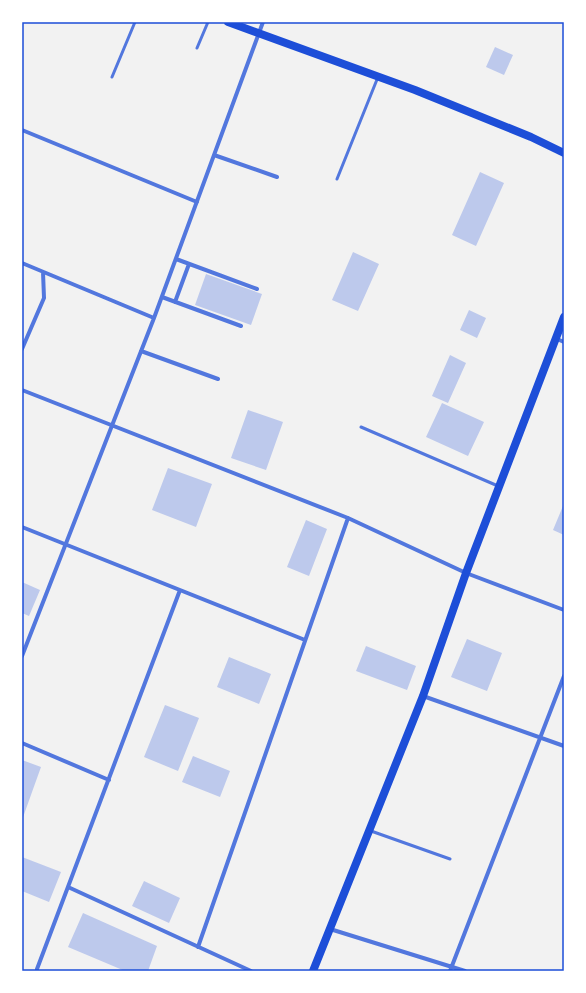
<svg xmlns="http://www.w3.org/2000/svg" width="586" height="993" viewBox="0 0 586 993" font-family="'Noto Sans',sans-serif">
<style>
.building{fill:#bdc9ec}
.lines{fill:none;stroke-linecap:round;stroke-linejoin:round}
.service{stroke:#5277de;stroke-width:3}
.minor{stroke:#5277de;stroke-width:4}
.secondary{stroke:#1d4ed8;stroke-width:8}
.neatline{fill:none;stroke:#1d4ed8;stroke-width:1.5}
</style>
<rect width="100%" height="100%" fill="#f2f2f2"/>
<!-- building -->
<path class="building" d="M495 47 513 55 504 75 486 67Z
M480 172 504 183 476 246 452 235Z
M353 252 379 264 358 311 332 300Z
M206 274 262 294 251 325 195 305Z
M469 310 486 318 477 338 460 330Z
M450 355 466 363 448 403 432 396Z
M442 403 484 422 468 456 426 437Z
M248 410 283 422 266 470 231 458Z
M168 468 212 484 196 527 152 510Z
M563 506 564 507V535L553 530Z
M306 520 327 529 309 576 287 567Z
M22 582 40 590 29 616 22 613Z
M467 639 502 653 487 691 451 677Z
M366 646 416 666 407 690 356 671Z
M229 657 271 674 259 704 217 687Z
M165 705 199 718 178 771 144 757Z
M193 756 230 771 220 797 182 782Z
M22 760 41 767 22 820Z
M22 857 61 872 49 902 22 891Z
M144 881 180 898 169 923 132 906Z
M83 913 157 946 148 971H125L68 947Z"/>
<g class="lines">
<!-- service -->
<path class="service" d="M197 48 208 22
M112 77 135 22
M337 179 378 77
M361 427 498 486
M371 831 450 859"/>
<!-- minor -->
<path class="minor" d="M22 130 197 202
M214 155 277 177
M176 259 257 289
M22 263 154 318
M162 297 241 326
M175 302 189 264
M557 339 564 342
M22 349 44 298 43 272
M141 351 218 379
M22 390 348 518 466 573 564 610
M22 527 305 640
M22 656 154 318 263 22
M423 696 564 746
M22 743 109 780
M68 887 251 971
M330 929 465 971
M198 947 348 518
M37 969 180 590
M450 971 564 676"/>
<!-- secondary -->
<path class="secondary" d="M228 22 415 90 531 137 564 153
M313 971 423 696 466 573 564 317"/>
</g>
<!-- border -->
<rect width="586" height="993" fill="none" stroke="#ffffff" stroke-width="46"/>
<rect x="23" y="23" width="540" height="947" class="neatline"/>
</svg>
